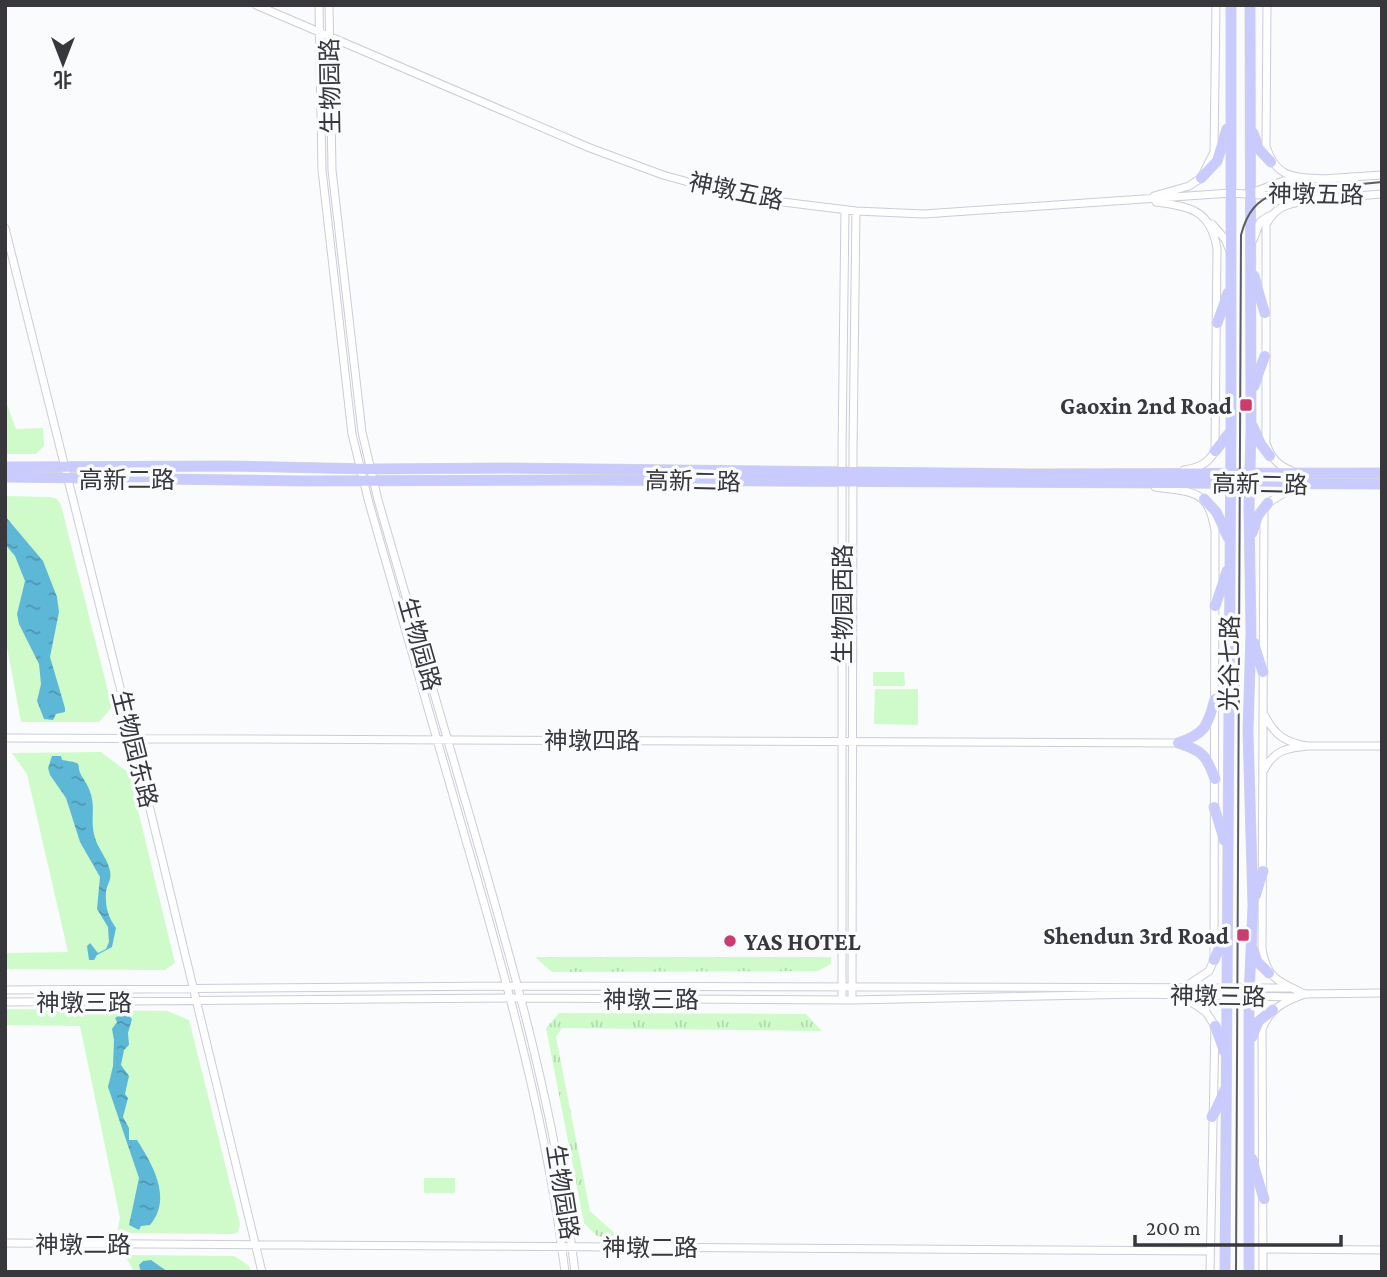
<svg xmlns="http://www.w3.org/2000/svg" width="1387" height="1277" viewBox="0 0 1387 1277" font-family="'Crimson Pro','Noto Sans SC',serif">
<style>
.grass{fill:url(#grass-tufts)}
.park{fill:#cffbca}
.water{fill:url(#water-ripples)}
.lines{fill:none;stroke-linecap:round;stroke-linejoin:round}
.minor-casing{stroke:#cbccd8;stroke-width:9}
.major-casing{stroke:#d7d7d8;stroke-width:11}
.minor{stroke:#fff;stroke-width:7}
.major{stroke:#c9cafd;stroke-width:10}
.tram{stroke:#5c5c61;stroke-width:2}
.poi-dot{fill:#ca3d6e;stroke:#fafbfd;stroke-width:2.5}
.labels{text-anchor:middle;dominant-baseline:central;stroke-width:7;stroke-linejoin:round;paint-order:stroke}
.street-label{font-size:24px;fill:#37373c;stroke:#fafbfd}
.poi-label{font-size:24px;font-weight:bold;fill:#37373c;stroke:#fafbfd;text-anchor:end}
</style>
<defs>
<pattern id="grass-tufts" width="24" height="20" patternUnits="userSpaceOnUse" patternTransform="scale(1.75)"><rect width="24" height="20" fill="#cffbca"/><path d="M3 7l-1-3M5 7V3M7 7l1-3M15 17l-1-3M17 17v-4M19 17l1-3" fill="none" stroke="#b2d8ae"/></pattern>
<pattern id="water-ripples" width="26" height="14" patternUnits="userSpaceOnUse" patternTransform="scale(1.75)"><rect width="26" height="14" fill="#5db8d7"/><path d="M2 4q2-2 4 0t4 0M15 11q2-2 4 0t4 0" fill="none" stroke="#4e96b0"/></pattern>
</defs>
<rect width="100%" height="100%" fill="#fafbfd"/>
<!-- grass -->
<path class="grass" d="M535 957H831V964L818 971 552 972Z
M559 1013 806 1014 822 1031 562 1028 556 1037 590 1211 622 1240 597 1236 584 1223 546 1028Z"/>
<!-- park -->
<path class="park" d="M5 399 16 429 43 428 44 446 36 454H5Z
M5 496 50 497 57 499 61 505 112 707 99 722H21L5 637Z
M873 672H904L905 686H873Z
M875 689H918V725L874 724Z
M101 752 129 773 175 963 165 970 5 969V953L68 952 27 774 12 753Z
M5 1009 167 1011 189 1020 240 1224 238 1232 234 1234 117 1233 120 1218 80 1026 5 1025Z
M424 1178H455V1193H424Z
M125 1255 234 1256 248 1265 252 1272H134Z"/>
<!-- water -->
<path class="water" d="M5 516 43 561 57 597 59 612 50 657 65 708V712L56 714 53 720 44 719 37 701 41 684 39 664 19 624 17 614 25 581 15 556 5 544Z
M52 756H61L62 760C88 764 73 763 83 778 101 805 87 816 96 841 100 851 108 860 110 871 112 880 107 884 106 892 105 906 108 917 116 928L112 947 97 955 94 960H89L87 946 90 943 98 953 106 949 109 942 108 927 97 909 100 877 80 842 66 798 50 775 48 768Z
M120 1015H128L132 1019 128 1033 129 1045 124 1050 121 1065 129 1076 125 1094 128 1098 123 1117 129 1128V1140H137C152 1164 173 1198 150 1225L141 1226 139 1230 129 1225 139 1178 108 1087 113 1066 114 1040 112 1029 117 1022 115 1018Z
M151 1260 168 1272H141L139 1265 143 1261Z"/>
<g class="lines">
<defs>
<path id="minor" d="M256 5 590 148 663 175 742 197 856 211 924 214 1231 193 1317 199 1382 194
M319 5 322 170 352 434 369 503C402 616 434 730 467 844 508 985 547 1125 565 1272
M329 5 332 170 362 432 378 500C409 606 439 711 470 817 514 968 556 1115 575 1272
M1267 5 1266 146C1276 179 1294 177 1324 179
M1322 179 1382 175
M1254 192 1283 181 1296 180
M1154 196 1189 186 1201 178 1214 152 1216 5
M1156 202C1190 207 1210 209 1217 248L1215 451C1208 464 1198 468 1184 470
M1212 224 1225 239 1230 251
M5 228 133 739 262 1272
M1253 240 1260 222 1269 216
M1292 471C1277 465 1271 458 1266 443V225C1275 206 1288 204 1307 200
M1155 487C1192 492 1209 489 1215 531L1214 960 1209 971 1185 987
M5 738 1178 743
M1308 746H1382
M1264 770C1274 750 1287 748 1308 746 1287 743 1275 736 1265 716
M5 990 508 986 1292 988
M1305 994 1382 993
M1181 995 1206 1012 1215 1026 1210 1272
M842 999V450L845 210
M852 1000 853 450 856 211
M5 1002 520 998 852 1000 1141 994 1296 997
M5 1243 1210 1251
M1263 1249 1382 1250
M1263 1272 1262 1029C1270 1008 1285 1001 1305 994 1279 982 1267 979 1262 949L1264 510 1268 503 1297 485"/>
<path id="major" d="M1253 133 1259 149 1271 162
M1201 178 1217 161 1227 129
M1254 276 1265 313
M1217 323 1228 293
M1254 386 1265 356
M1253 427 1261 444 1270 456
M1215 451 1231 431
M5 467 226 466 371 469 507 468 1030 474 1382 473
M5 477 305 481 583 480 1382 484
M1204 499 1216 512 1228 537
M1252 533 1258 516 1268 503
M1215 606 1227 571
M1254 643 1263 672
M1215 779C1207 755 1201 750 1178 743 1205 734 1208 726 1215 699
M1214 807 1224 840
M1256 895 1263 871
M1254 951 1257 961 1269 973
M1214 960 1224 936
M1215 1026 1224 1051
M1252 1037 1259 1021 1273 1010
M1212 1117 1225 1090
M1252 1159 1264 1199
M1225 1272 1231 431V5
M1249 1272V996L1253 906 1248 731 1251 633 1249 509 1251 429 1250 5"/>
</defs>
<!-- minor casing -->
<use href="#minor" class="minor-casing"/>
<!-- major casing -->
<use href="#major" class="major-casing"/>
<!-- minor -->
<use href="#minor" class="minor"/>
<!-- major -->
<use href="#major" class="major"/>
<!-- tram -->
<path class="tram" d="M1236 1272 1241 235C1247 212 1257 199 1280 192L1382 182"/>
</g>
<!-- markers -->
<g class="poi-dot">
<rect x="1239" y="398" width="14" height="14" rx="3.5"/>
<rect x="1236" y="928" width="14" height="14" rx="3.5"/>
<circle cx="730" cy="941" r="7"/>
</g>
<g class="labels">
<!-- street labels -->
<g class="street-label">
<text transform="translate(330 86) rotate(-91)">生物园路</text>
<text transform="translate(736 191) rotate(12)">神墩五路</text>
<text transform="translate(1316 194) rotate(1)">神墩五路</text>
<text x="127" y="479">高新二路</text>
<text transform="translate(693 481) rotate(1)">高新二路</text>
<text transform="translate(1260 484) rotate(1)">高新二路</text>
<text transform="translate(842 604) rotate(-90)">生物园西路</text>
<text transform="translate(420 644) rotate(74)">生物园路</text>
<text transform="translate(1229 663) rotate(-89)">光谷七路</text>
<text x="592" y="740">神墩四路</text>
<text transform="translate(135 749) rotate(76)">生物园东路</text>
<text transform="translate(1218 996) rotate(1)">神墩三路</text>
<text x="651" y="999">神墩三路</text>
<text x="84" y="1002">神墩三路</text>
<text transform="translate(563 1192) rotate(81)">生物园路</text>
<text x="83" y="1244">神墩二路</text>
<text x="650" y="1247">神墩二路</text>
</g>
<!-- poi labels -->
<g class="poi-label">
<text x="1232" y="405">Gaoxin 2nd Road</text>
<text x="1229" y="935">Shendun 3rd Road</text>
<text x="744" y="941" text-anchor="start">YAS HOTEL</text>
</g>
</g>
<!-- border -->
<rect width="1387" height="1277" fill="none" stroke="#37373c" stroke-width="14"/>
<!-- north arrow -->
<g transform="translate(63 63) rotate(180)" stroke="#fafbfd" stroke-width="5" paint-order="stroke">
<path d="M0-5L12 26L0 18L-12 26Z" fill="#37373c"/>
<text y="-10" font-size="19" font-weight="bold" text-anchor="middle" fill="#37373c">北</text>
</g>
<!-- scale -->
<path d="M1135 1235v10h206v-10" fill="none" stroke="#37373c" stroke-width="3.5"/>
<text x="1146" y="1235" font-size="21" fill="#37373c" stroke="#fafbfd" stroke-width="5" paint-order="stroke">200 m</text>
</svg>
